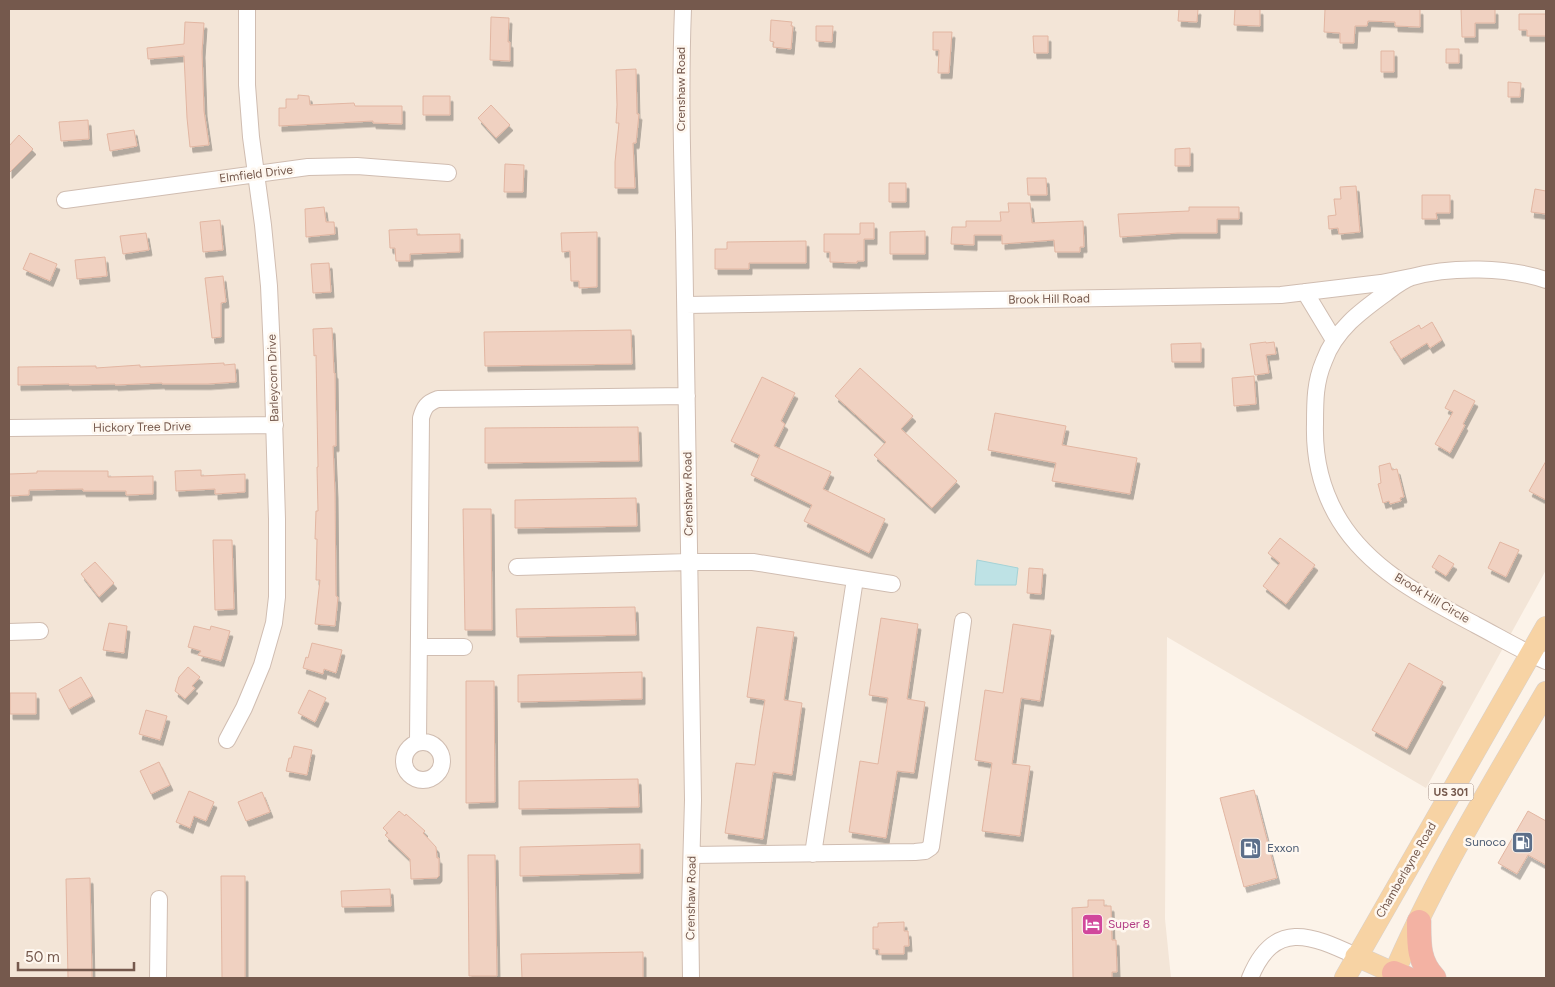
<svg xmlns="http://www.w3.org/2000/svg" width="1555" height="987" viewBox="0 0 1555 987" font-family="Figtree,sans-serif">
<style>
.residential{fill:#f3e5d7}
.water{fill:#bee2e5;stroke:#a4d2d6}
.building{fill:#f0d1c1;stroke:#e2b6a2;filter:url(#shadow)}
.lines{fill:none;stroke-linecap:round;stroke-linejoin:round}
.minor-casing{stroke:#d0bdb1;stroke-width:18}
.major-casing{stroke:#d8d1cd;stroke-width:22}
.highway-casing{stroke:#d8d1cd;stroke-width:25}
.minor{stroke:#fff;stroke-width:16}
.major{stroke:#f7d3a4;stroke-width:21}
.highway{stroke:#f3b2a3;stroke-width:24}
.labels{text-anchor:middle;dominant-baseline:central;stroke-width:5;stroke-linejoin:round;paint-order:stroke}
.shield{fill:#fef7ef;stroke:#9e887e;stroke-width:1}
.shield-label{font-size:11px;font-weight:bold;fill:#75594d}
.street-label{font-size:12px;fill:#75594d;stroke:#fef7ef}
.service-label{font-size:12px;fill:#4e5e75;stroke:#fef7ef;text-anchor:end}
.hotel-label{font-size:12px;fill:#b23c85;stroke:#fef7ef;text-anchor:start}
</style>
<defs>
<filter id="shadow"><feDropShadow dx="3" dy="5.5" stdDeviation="0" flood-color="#0004"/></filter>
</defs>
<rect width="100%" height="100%" fill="#fcf3e9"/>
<!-- residential -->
<path class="residential" d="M9 9H1546V570L1426 788 1167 637 1165 919 1171 978H9Z"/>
<!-- water -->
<path class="water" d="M977 560 1018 568 1016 585H975Z"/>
<!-- building -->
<path class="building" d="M1179 9H1198L1197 22 1178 21Z
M1235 9H1260V26L1234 25Z
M1325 9H1420V27L1395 26V22L1368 21 1367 26H1355L1354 43H1340V33L1324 32Z
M1461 9H1495V23H1475V37H1462Z
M1519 14H1546V36H1527V30H1519Z
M491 17 509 18 508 42H510V61L490 60Z
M771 20 792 22 791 26H793L791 49 773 47 774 42 770 41Z
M185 22 204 23 202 52 204 111 209 145 190 147 187 118 184 56 148 59 147 48 184 44Z
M816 26H833L832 42 816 41Z
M933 32H952L949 73H938L939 50H933Z
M1033 36H1048V53H1034Z
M1446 49H1459V63H1446Z
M1381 51H1394V72H1381Z
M636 69 637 114H639L636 143H633L635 188H615V162L619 123H616L617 105 616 70Z
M1508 82 1521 83 1520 97H1508Z
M298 95 309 96 310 105 354 103 355 106H402V124L373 123V121L279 126V108H286V99H298Z
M423 96H450V115H423Z
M491 105 510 125 496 138 478 118Z
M88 120 89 139 61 141 59 122Z
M134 130 137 146 110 151 107 134Z
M19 135 33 149 9 173V146Z
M1190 148V166H1175V149Z
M505 164 524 165 523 192H504Z
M1027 178H1046L1047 195H1028Z
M889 183H906V202H889Z
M1356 186 1360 232 1339 234 1338 228 1329 229 1328 216 1336 215 1334 199H1341L1340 187Z
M1535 189 1546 191V214L1531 212Z
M1422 195H1450V213H1436L1437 219H1422Z
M1008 203H1030L1032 223 1083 221 1084 247H1080V252H1055L1054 240 1002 244V235H974V245L951 244 952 227H966V221H1001L1000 212H1009Z
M324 207 326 222H334L335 234 306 237 305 209Z
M1189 207H1239V219H1217V233H1178L1120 237 1118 214 1189 211Z
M220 220 223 250 203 252 200 222Z
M860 223H874V239H864V261H857V263L830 262V252H824V234H860Z
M417 229V235L460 234V252L410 254V261H396L395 248H390L389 230Z
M925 231V254H890V232Z
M597 232V287L579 288V281H571L570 251 562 252 561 233Z
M146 233 149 250 123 254 120 236Z
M806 241V263H749V269H715V249H727V242Z
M30 253 57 264 50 281 23 269Z
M105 257 107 276 77 279 75 260Z
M329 263 331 292 313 293 311 264Z
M223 276 226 302 221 303V337L212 338 205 278Z
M1432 322 1442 340 1430 348 1427 343 1401 359 1390 342 1419 325 1421 329Z
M332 328 334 373H335L336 446H333L335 493 336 596 338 597 335 626 315 624 320 580H316L317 539H315L316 511H318L317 467H318L316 355 314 356 313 329Z
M631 330 632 364 485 366 484 332Z
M1266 342V343L1274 342 1276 354 1266 355 1269 373 1255 375 1250 344Z
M1201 343V362H1172L1171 344Z
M224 363V365L235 364 236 382 208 384H162V383L115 385V384L69 385V384L18 385V367L96 366V368L140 365V367Z
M860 368 913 416 901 429 957 481 932 508 874 455 886 442 835 396Z
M1254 376 1256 404 1234 406 1232 378Z
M762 377 795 393 781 421 785 424 774 446 831 472 823 489 885 519 869 553 804 521 812 505 751 475 760 455 731 441Z
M1454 390 1475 401 1463 424 1465 425 1450 453 1435 444 1453 412 1445 408Z
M995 413 1066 426 1062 445 1137 458 1130 494 1052 481 1056 463 988 450Z
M638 427 639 461 485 463V428Z
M1546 461V500L1529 491Z
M1390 463 1392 470 1397 469 1404 497 1400 498 1401 501 1390 504 1389 501 1383 503 1378 484 1381 483 1379 466Z
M201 470V476L245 474V492L215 494V489L176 491 175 471Z
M37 471H108V477L153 476V494L126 495V491H83V489L29 490V495L9 496V474L37 473Z
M636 498 637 526 515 528V500Z
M463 509H491L492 630H465Z
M1280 538 1315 565 1286 604 1263 586 1280 563 1268 553Z
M213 540H232L234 609 215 610Z
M1500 542 1519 550 1506 577 1488 568Z
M1439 555 1454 564 1446 576 1432 567Z
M95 562 114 583 99 597 81 574Z
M1029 568 1043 569 1041 594 1027 593Z
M635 607 636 635 517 637 516 609Z
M881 618 918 624 907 699 925 702 914 773 897 771 886 838 849 832 860 761 878 764 888 698 869 695Z
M109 623 127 626 124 653 103 650Z
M1013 624 1051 630 1040 701 1021 698 1012 764 1030 766 1020 836 982 831 992 763 975 760 985 690 1003 693Z
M194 626 210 630 211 626 230 631 221 661 198 655 201 651 188 647Z
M757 627 794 632 784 700 802 703 792 775 773 772 763 839 725 833 736 763 755 765 760 730 765 700 747 697Z
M312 643 342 650 336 673 324 669 323 674 303 668 306 657 308 658Z
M1409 663 1443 682 1407 749 1372 730Z
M188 667 200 677 192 686 195 688 185 699 175 691 179 677Z
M642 672V699L518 702V675Z
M81 677 92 696 69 709 59 690Z
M466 681H494L495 802 466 803Z
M309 690 326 698 315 722 298 713Z
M10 693H36V714H10Z
M146 710 167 716 160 740 139 734Z
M294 746 312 750 307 775 286 771 289 758H291Z
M159 762 170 785 151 794 140 771Z
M638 779 639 807 519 809V781Z
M1254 790 1277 878 1244 887 1220 798Z
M189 791 214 802 206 821 194 816 190 828 176 822Z
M262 792 270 812 246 821 238 802Z
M399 811 405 816 406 814 425 831 423 833 436 847 437 858H439V876L437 878 411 879 410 859 385 835 388 833 383 828Z
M1528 811 1546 821V865L1528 855 1517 874 1498 863Z
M640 844V873L520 876V847Z
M468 855H495L497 976H469Z
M221 876H245V978H222Z
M90 878 92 978H68L66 879Z
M390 889 391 906 342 907 341 891Z
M1088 900H1104V906H1111L1112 940H1116L1117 972H1112V978H1073L1072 908 1088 907Z
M904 922V931H908L909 946H904V954H879V949H873V927H878V923Z
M643 952V978H522L521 954Z"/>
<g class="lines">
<defs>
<path id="minor" d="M683 9C680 84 682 158 684 233L693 800 690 907 691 978
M65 200 308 167 357 166 448 173
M1546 280C1508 267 1451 266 1412 277 1403 280 1394 287 1386 293 1361 311 1335 330 1324 361 1315 382 1315 401 1315 424 1314 458 1322 492 1340 521 1371 571 1426 598 1476 625 1499 637 1522 651 1546 661
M1305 292 1334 340
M686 305 1281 295 1381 283 1411 277
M9 428 275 425
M517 567 689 562H753L892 584
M9 632 40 631
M419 647H464
M227 740 244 708 262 665 274 623 277 597V519L272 352 269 286 263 225 251 137 247 85V9
M404 761a19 19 0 1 1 38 0a19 19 0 1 1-38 0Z
M418 742 421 418C424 407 427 403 438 399L687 396
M813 854 855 579
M692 855 915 852 925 851 931 847 963 621
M158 978 159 899
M1250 978C1274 919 1311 935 1356 956"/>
<path id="major" d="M1356 956 1394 973
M1345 978 1546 627
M1392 978C1434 879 1492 785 1546 692"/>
<path id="highway" d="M1419 922C1419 943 1418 961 1434 978
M1394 973 1406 978"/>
</defs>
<!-- minor casing -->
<use href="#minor" class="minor-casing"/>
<!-- major casing -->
<use href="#major" class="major-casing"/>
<!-- highway casing -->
<use href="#highway" class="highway-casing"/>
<!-- minor -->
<use href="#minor" class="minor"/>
<!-- major -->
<use href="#major" class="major"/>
<!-- highway -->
<use href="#highway" class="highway"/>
</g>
<!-- icons -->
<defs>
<symbol id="fuel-square" viewBox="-11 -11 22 22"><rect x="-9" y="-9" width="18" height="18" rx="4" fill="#5c6f8a" stroke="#fef7ef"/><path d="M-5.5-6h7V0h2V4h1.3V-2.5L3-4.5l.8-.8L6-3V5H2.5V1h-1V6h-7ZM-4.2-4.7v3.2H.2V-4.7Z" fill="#fff"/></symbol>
<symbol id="hotel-square" viewBox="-11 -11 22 22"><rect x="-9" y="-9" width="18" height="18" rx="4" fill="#d1479c" stroke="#fef7ef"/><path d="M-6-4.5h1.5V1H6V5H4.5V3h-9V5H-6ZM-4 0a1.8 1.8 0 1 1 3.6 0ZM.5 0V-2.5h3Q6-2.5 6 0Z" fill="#fff"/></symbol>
</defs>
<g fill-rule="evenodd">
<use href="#fuel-square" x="1510" y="830" width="25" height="25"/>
<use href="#fuel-square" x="1238" y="836" width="25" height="25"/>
<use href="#hotel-square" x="1080" y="912" width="25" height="25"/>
</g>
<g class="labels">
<!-- shield labels -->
<rect class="shield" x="1428.5" y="783.5" width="45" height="17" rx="4"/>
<g class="shield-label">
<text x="1451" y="792">US 301</text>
</g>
<!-- street labels -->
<g class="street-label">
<text transform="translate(681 89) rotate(-90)">Crenshaw Road</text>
<text transform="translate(256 174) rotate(-7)">Elmfield Drive</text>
<text transform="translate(1049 299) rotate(-1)">Brook Hill Road</text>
<text transform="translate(273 378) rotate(-92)">Barleycorn Drive</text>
<text transform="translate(142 427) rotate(-1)">Hickory Tree Drive</text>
<text transform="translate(688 494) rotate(-91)">Crenshaw Road</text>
<text transform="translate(1432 598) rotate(31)">Brook Hill Circle</text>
<text transform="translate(1406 870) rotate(-60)">Chamberlayne Road</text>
<text transform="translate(691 898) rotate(-89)">Crenshaw Road</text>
</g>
<!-- service labels -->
<g class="service-label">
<text x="1506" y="842">Sunoco</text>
<text x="1267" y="848" text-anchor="start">Exxon</text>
</g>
<!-- hotel labels -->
<g class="hotel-label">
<text x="1108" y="924">Super 8</text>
</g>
</g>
<!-- border -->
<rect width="1555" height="987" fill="none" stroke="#75594d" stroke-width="20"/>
<!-- scale -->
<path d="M18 962v8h116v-8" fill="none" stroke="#75594d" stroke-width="2.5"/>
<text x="25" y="962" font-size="15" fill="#75594d" stroke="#fef7ef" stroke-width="4" paint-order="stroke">50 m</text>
</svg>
